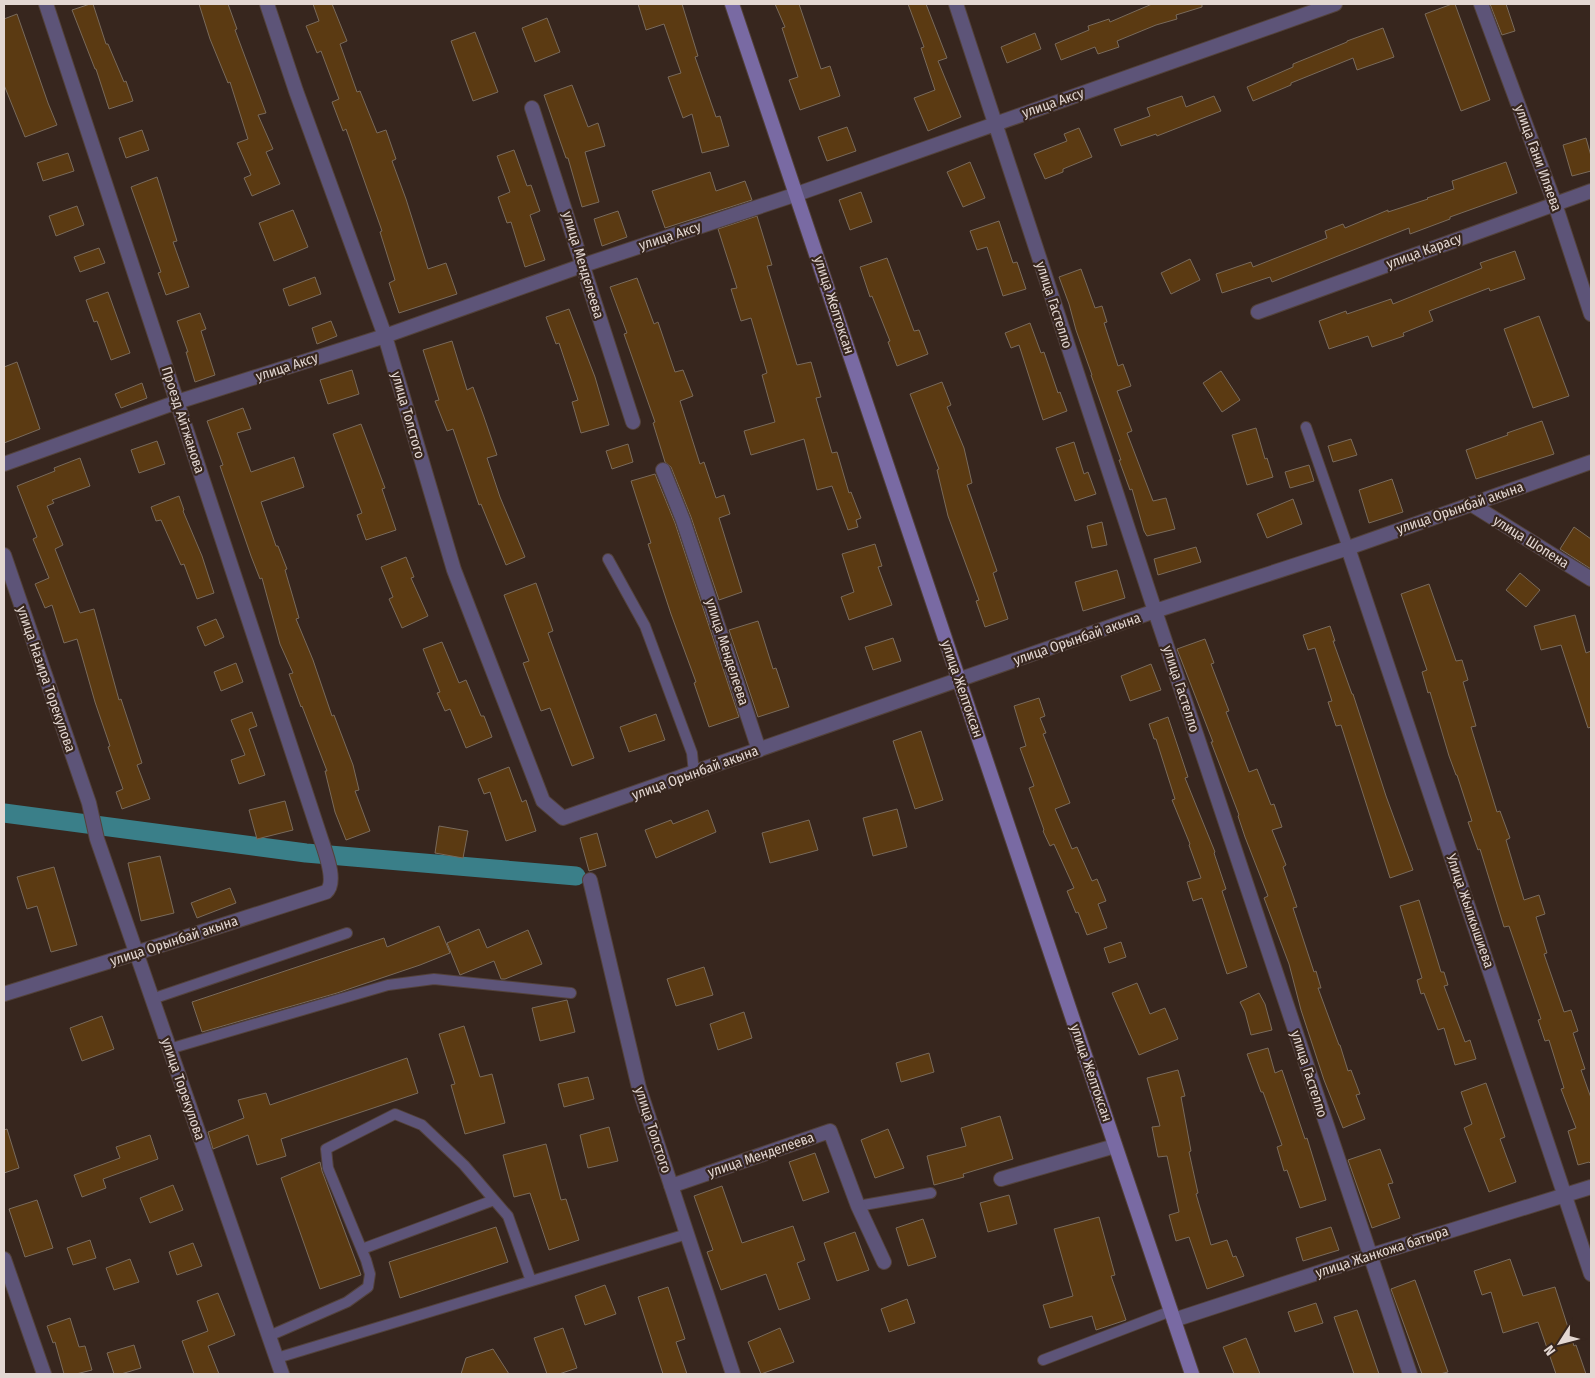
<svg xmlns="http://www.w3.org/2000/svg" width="1595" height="1378" viewBox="0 0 1595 1378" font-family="'Fira Sans Condensed',sans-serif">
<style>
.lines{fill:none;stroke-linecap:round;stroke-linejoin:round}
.canal{stroke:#3a7f89;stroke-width:19}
.building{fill:#5b3a12;stroke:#796a5b}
.service-casing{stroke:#53423b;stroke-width:12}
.minor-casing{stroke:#53423b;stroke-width:16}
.secondary-casing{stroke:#53423b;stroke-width:16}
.service{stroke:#5d5478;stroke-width:10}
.minor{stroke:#5d5478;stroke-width:14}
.secondary{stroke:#796aa3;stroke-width:14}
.labels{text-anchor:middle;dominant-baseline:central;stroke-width:4.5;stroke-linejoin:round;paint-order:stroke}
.street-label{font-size:14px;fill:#e3d7d2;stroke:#37261e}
</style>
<rect width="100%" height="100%" fill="#37261e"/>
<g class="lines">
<!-- canal -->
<path class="canal" d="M4 813 306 853 576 876"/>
</g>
<!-- building -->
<path class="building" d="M90 4H93L106 44H108L124 82 126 81 133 101 109 109 96 69H95L72 10Z
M199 4H228L237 29 235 30 266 113 258 115 273 149 266 152 280 184 252 196 244 178 251 175 237 143 248 139 230 82 228 83 210 39Z
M313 4H332L347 41 340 44 357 92 360 91 377 133 386 130 396 159 392 161 406 199 428 269 446 263 457 294 399 313 389 283 395 280 380 232 382 231 346 129 343 131 332 102 339 99 321 51 317 53 306 26 319 21Z
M638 4H682L698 56 695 57 716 117 720 116 729 146 702 153 692 114 683 118 668 77 681 73 664 24 646 30Z
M775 4H799L821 69 830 66 840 96 800 110 789 80 798 77 782 28 785 27Z
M908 4H926L947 58 938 61 961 117 928 131 914 98 935 90 921 48 924 47Z
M1152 4H1202V7L1176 15 1177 19 1156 25 1117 41 1119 47 1098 54 1095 47 1061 60 1055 44 1089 30 1088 26 1109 19 1110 22Z
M1452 4H1455L1490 100 1461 111 1425 14Z
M1490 4H1506L1515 31 1502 35Z
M17 14 48 103 57 125 25 137 4 85V19Z
M547 18 560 52 535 62 522 28Z
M1383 28 1394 57 1357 70 1353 58 1291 83V85L1253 101 1247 87 1293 67V64L1347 42V41Z
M475 32 498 92 473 101 451 41Z
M1035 33 1041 49 1007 63 1001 47Z
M572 85 588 127 598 123 605 146 585 152 599 202 582 207 568 158H566L544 95Z
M1182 96 1186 107 1214 96 1221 111 1157 136 1156 134 1121 146 1114 129 1150 116 1147 108Z
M847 127 856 151 827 161 818 137Z
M1079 128 1092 157 1063 169V172L1045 179 1034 154 1067 141 1064 134Z
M142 130 149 150 126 158 119 138Z
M1586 138 1591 156V171L1572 176 1563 145Z
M514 150 527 186 531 185 540 211 530 215 545 260 525 267 511 222 507 223 498 197 510 192 497 156Z
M68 153 74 171 43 181 37 163Z
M970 162 985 198 963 207 947 172Z
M1506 162 1517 193 1450 217V219L1410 234 1409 228 1272 282 1270 277 1222 293 1216 274 1251 262 1253 267 1327 238 1325 231 1343 224 1345 228 1388 210V212L1428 199 1427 198 1454 189 1452 181Z
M710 172 716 191 745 181 752 200 665 228 652 191Z
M157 177 177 241 173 242 189 287 166 295 158 273 161 272 131 187Z
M861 192 872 222 850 230 839 200Z
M77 206 84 225 56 236 49 216Z
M293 210 308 247 274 261 259 223Z
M618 211 627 237 602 246 594 219Z
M757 216 772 265 767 266 797 365 811 362 821 397 816 398 832 453 837 452 849 493 851 492 861 518 856 520 858 527 848 530 832 486 817 490 804 439 751 455 744 431 775 422 762 375 767 373 751 318 741 321 731 289 737 288 718 229Z
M999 221 1013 263 1017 262 1026 289 1003 296 987 247 977 250 970 231Z
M99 248 105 263 80 272 74 257Z
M1515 251 1525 279 1490 291 1489 288 1429 311 1433 321 1403 333 1404 336 1372 347 1368 336 1329 349 1319 321 1346 311 1347 314 1391 299 1393 304 1482 268 1480 263Z
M887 258 914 331 919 330 928 354 897 366 888 342 890 341 872 296 870 297 860 267Z
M1190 259 1200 280 1171 294 1161 273Z
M1081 269 1095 308 1102 306 1107 322 1104 323 1118 366 1123 364 1131 386 1117 391 1132 431 1127 433 1153 501 1166 498 1175 529 1147 536 1144 531 1132 489 1130 490 1119 460H1121L1091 375H1092L1076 330 1069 304 1059 277Z
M315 277 321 294 289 306 283 289Z
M637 278 654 324 658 322 675 372 683 370 693 396 680 401 700 464 704 462 716 498 724 495 730 514 719 518 742 592 719 600 691 517 671 467 665 462 653 423 655 422 624 334 627 333 610 287Z
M108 292 130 353 111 360 97 321 94 322 86 300Z
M569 309 595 377 609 425 581 433 572 402 578 400 559 343 556 344 546 317Z
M200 313 206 329 201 331 215 375 195 382 186 352H188L177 321Z
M1539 316 1569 396 1533 408 1504 329Z
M331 321 337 336 317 344 312 328Z
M1030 323 1041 353 1044 352 1058 393 1060 392 1067 411 1043 420 1019 345 1011 348 1005 333Z
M452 341 467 390 473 387 484 417 497 455 487 458 500 497 525 557 506 565 481 504 479 505 453 429 447 431 435 401 439 400 423 350Z
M17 362 40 429 4 443V367Z
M352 370 359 394 328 404 320 380Z
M1221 371 1240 400 1222 412 1203 383Z
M942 382 951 405 947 407 964 448 972 483 967 485 997 571 993 573 1008 619 985 627 976 601 979 600 948 516 937 470 939 469 910 394Z
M142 383 147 398 121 408 115 394Z
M243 408 251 429 237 433 251 472 294 457 304 487 261 502 276 546H278L287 569 285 570 299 618 296 619 313 660 332 716 334 715 353 765 359 790 355 791 370 831 346 840 335 812 325 771H327L302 706 301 707 289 674 293 673 280 644 262 578 260 579 251 556 220 466 223 465 207 421Z
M1542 421 1554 454 1476 479 1466 450 1508 435 1507 433Z
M361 424 385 488 382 489 396 530 366 540 357 515 362 513 333 434Z
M1256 428 1265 459 1267 458 1273 477 1247 485 1232 435Z
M1351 439 1357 455 1333 462 1328 446Z
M157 441 165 464 139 473 131 450Z
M1074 442 1084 474 1088 472 1096 494 1075 501 1056 448Z
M628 444 633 462 612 469 606 451Z
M80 458 90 486 52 500 54 503 47 506 63 545 55 549 80 613 94 609 119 700 121 699 142 763 137 765 150 799 122 809 116 792 123 789 108 747 110 746 95 702 77 639 64 643 52 605 45 608 35 584 49 578 33 539 37 537 17 486 55 471 54 468Z
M1309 465 1314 481 1290 488 1285 472Z
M655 474 675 523 739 717 709 727 694 683 696 682 671 614 648 544 651 543 631 481Z
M1392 479 1403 512 1369 523 1359 490Z
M179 496 184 510 183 511 202 556 214 593 197 599 184 564 181 565 161 520 156 521 151 507Z
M1293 499 1302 524 1267 538 1257 514Z
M1102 522 1107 545 1092 548 1087 526Z
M1574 527 1591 539V569L1560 549Z
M875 544 882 566 878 567 892 605 849 620 841 597 854 592 842 554Z
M1196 547 1201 562 1158 575 1154 559Z
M406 557 414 577 411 578 428 616 402 628 389 599 393 597 381 567Z
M1117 570 1125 598 1083 611 1075 582Z
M1520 573 1540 590 1526 607 1506 590Z
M536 583 553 631 548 633 594 758 572 766 550 708 541 711 523 663 529 661 504 595Z
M1429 584 1456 661 1462 660 1468 680 1463 682 1476 726 1471 727 1497 812 1500 811 1510 838 1506 840 1524 900 1539 895 1545 914 1536 917 1547 953 1544 954 1564 1012 1571 1010 1578 1031 1573 1033 1585 1069 1581 1070 1591 1098V1164L1589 1162 1578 1165 1568 1131 1576 1128 1561 1089 1564 1088 1549 1040 1545 1041 1538 1020 1541 1019 1509 926 1504 927 1480 849 1478 850 1468 822 1472 821 1457 775H1456L1449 756 1430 692 1428 693 1422 672 1427 670 1401 594Z
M1575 615 1586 653 1591 651V727L1588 728 1561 645 1541 650 1534 626Z
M216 619 224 637 205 646 197 627Z
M758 621 773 669 776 668 789 707 758 717 729 630Z
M1330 626 1335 641H1333L1352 694H1353L1386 796 1413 870 1390 878 1341 725 1336 726 1328 702 1332 701 1315 648 1308 650 1303 635Z
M893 638 901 661 873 670 865 647Z
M1205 639 1214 663 1211 664 1229 711 1226 712 1249 772 1257 769 1271 805 1274 804 1282 827 1272 830 1286 865 1283 867 1297 907 1293 908 1314 972 1316 971 1321 988H1318L1339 1045H1340L1348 1071 1351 1070 1360 1094 1356 1095 1365 1119 1343 1128 1324 1080 1301 1010 1289 964 1264 898 1268 896 1245 837 1238 816 1239 815 1211 742H1213L1177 649Z
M442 642 459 683 466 680 481 716H484L492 737 466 748 450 709 445 711 437 693 440 692 423 649Z
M236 663 243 682 221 691 214 672Z
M1151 664 1161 690 1130 701 1121 676Z
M1039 698 1045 716 1040 718 1046 733 1043 734 1070 803 1055 809 1072 849 1077 847 1092 881 1097 879 1106 901 1098 904 1107 928 1087 935 1078 912 1076 913 1067 891 1074 888 1054 844 1050 846 1043 831 1044 830 1029 788 1034 786 1020 748 1026 746 1014 706Z
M252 712 257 726 249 729 265 775 239 784 231 760 245 755 231 720Z
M656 714 665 740 629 752 620 727Z
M1168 717 1188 777 1185 778 1215 852 1214 853 1226 889 1222 891 1247 967 1227 974 1202 898 1193 901 1187 882 1201 878 1189 845 1190 844 1172 800 1175 799 1156 739H1154L1149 724Z
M921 731 943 800 915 809 893 741Z
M509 767 522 802 526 800 536 831 506 841 490 792 484 794 478 779Z
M285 801 293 830 257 839 249 810Z
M897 809 907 847 873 856 863 818Z
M708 810 716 832 656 858 645 830 671 820 673 824Z
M809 820 818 850 770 863 762 833Z
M439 826 468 831 463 858 435 853Z
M597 833 606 866 589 871 580 838Z
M160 856 174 913 141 921 128 863Z
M54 867 77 945 51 952 37 906 27 909 17 877Z
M230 888 236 903 197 918 191 903Z
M1419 900 1441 972H1444L1448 985 1444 986 1465 1042 1470 1040 1476 1059 1455 1065 1444 1028 1438 1030 1424 993 1421 994 1417 980 1422 978 1400 906Z
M439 926 450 953 420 965 337 993 202 1032 192 1002 384 938 387 947Z
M479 929 487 948 528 930 542 964 505 979H501L494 961 460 975 447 943Z
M1121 942 1126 957 1109 963 1104 948Z
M704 967 713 995 676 1006 667 979Z
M1137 983 1150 1014 1165 1008 1178 1039 1139 1055 1112 993Z
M1259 993 1265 1004 1272 1030 1251 1035 1245 1012 1240 1002Z
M567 1000 575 1032 540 1041 532 1008Z
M744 1012 752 1038 718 1050 710 1024Z
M102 1016 114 1049 82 1061 70 1028Z
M464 1026 480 1077 492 1074 505 1123 465 1134 451 1085 455 1084 439 1034Z
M1268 1048 1275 1073 1282 1070 1305 1139 1307 1138 1326 1200 1300 1208 1287 1170 1284 1171 1277 1147 1282 1145 1263 1092H1261L1247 1054Z
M929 1053 934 1072 901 1082 896 1063Z
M407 1058 418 1093 281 1139 286 1156 257 1165 248 1135 213 1149 208 1132 244 1118 238 1100 266 1093 270 1105Z
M1178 1070 1185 1096 1181 1097 1191 1151 1189 1152 1198 1193 1196 1194 1211 1245 1227 1240 1233 1257 1236 1256 1244 1276 1207 1289 1189 1237 1176 1241 1169 1215 1179 1212 1167 1156 1158 1157 1152 1127 1160 1126 1147 1078Z
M588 1077 594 1099 564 1107 558 1084Z
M1486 1083 1505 1137 1500 1139 1516 1182 1489 1192 1464 1128 1472 1124 1461 1092Z
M1000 1116 1013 1159 963 1174 964 1177 934 1185 927 1156 966 1146 961 1128Z
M609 1127 618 1161 588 1168 580 1135Z
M7 1129 19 1168 4 1173V1130Z
M888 1129 904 1168 875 1178 861 1140Z
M150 1135 158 1159 103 1179 106 1188 82 1197 74 1175 120 1158 116 1147Z
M546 1144 561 1200 566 1199 579 1240 549 1250 530 1193 514 1197 503 1155Z
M1380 1149 1393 1183 1388 1184 1400 1218 1372 1228 1348 1160Z
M815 1153 829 1192 803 1201 789 1162Z
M320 1162 322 1171 361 1275 320 1289 281 1178Z
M173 1185 183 1210 150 1223 140 1198Z
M722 1186 742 1243 793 1226 805 1260 797 1263 810 1299 779 1310 766 1274 721 1290 707 1252 713 1250 694 1196Z
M1009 1195 1017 1224 988 1232 980 1203Z
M37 1200 53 1248 25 1257 9 1209Z
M1099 1217 1115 1275 1111 1276 1126 1320 1096 1330 1092 1316 1050 1328 1043 1305 1073 1296 1054 1229Z
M923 1219 936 1257 908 1266 896 1228Z
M496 1227 508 1262 400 1298 389 1262Z
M1331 1227 1339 1250 1303 1261 1296 1238Z
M855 1232 869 1270 837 1281 824 1243Z
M90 1240 96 1258 73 1265 67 1248Z
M193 1243 202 1266 177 1275 169 1252Z
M130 1259 139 1282 114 1290 106 1268Z
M1510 1259 1523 1296 1555 1287 1574 1346 1576 1345 1586 1374H1556L1538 1322 1503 1333 1491 1292 1482 1295 1474 1271Z
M1415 1280 1448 1372 1440 1374H1422L1391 1289Z
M605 1285 616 1314 585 1325 575 1296Z
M668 1287 685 1339 676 1342 687 1374H663L638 1297Z
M218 1293 235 1335 208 1346 219 1374H194L182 1341 208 1331 197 1301Z
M907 1299 915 1323 889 1332 881 1309Z
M1316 1303 1323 1323 1295 1332 1288 1312Z
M1357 1310 1379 1374H1354L1334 1317Z
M70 1318 79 1347 85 1346 92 1370 76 1374H64L55 1342 53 1343 47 1326Z
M563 1328 577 1368 559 1374H547L534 1338Z
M780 1328 794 1362 761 1374 748 1342Z
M1246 1338 1260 1374H1234L1223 1347Z
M134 1345 141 1368 121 1374H114L107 1353Z
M493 1349 509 1374H461L466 1358Z"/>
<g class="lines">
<defs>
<path id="service" d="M1306 427 1348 548
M608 559 645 626 692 753 694 773
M152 999 347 933
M169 1049 388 985 434 979 571 993
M858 1206 931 1193
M362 1249 494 1200
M269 1336 347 1302 368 1287 370 1274 366 1260 328 1168 326 1149 395 1114 422 1125 464 1165 508 1216 531 1281
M277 1358 687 1234
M1043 1360 1171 1311"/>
<path id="minor" d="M267 4 296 91 385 336 454 570 543 801 563 818 1155 611 1348 548 1591 462
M956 4 1155 611 1410 1374
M1481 4 1555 204 1591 314
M532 108 633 422
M1258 312 1591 191
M4 464 177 402 385 336 584 265 797 194 1335 4
M663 470 683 520 759 750
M1471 504 1591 579
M1348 548 1591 1274
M4 555 89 803 97 839 282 1374
M590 880 639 1088 733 1374
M4 994 136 953 326 892C338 882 324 849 320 836L46 4
M1001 1179 1115 1146
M671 1186 830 1131 858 1206 884 1262
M4 1259 44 1374
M1174 1320 1369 1256 1591 1187"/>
<path id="secondary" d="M732 4 1192 1374"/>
</defs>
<!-- service casing -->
<use href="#service" class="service-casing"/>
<!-- minor casing -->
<use href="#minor" class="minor-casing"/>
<!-- secondary casing -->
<use href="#secondary" class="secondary-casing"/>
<!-- service -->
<use href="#service" class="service"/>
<!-- minor -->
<use href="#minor" class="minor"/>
<!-- secondary -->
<use href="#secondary" class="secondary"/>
</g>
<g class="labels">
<!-- street labels -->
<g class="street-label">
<text transform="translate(1053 103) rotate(-19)">улица Аксу</text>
<text transform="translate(1538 158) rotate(70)">улица Гани Иляева</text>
<text transform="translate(670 236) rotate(-18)">улица Аксу</text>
<text transform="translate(1424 251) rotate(-20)">улица Карасу</text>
<text transform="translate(583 265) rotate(73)">улица Менделеева</text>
<text transform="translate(834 305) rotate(72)">улица Желтоксан</text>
<text transform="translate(1054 305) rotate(72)">улица Гастелло</text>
<text transform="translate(287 367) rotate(-18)">улица Аксу</text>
<text transform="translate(408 415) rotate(74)">улица Толстого</text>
<text transform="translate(183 420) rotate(72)">Проезд Айтжанова</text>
<text transform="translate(1460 508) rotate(-19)">улица Орынбай акына</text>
<text transform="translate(1531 542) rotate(32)">улица Шопена</text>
<text transform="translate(1077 639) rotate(-19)">улица Орынбай акына</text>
<text transform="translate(727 652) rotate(72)">улица Менделеева</text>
<text transform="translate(46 679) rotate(71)">улица Назира Торекулова</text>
<text transform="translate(962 689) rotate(71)">улица Желтоксан</text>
<text transform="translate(1181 689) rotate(72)">улица Гастелло</text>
<text transform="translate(695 773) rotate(-20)">улица Орынбай акына</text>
<text transform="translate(1470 911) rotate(71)">Улица Жылкышиева</text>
<text transform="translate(174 941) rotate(-18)">улица Орынбай акына</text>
<text transform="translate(1091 1073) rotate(71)">улица Желтоксан</text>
<text transform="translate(1309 1074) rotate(72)">улица Гастелло</text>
<text transform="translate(183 1089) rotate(71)">улица Торекулова</text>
<text transform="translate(653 1130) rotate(72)">улица Толстого</text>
<text transform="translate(761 1155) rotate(-19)">улица Менделеева</text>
<text transform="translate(1382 1252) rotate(-18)">улица Жанкожа батыра</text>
</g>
</g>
<!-- border -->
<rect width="1595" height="1378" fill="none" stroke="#e3d7d2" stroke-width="10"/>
<!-- north arrow -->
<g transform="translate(1560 1343) rotate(234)" stroke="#37261e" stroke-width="4" paint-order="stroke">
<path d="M0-4L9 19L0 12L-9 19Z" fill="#e3d7d2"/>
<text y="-8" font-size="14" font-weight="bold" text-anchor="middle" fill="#e3d7d2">N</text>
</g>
</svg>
